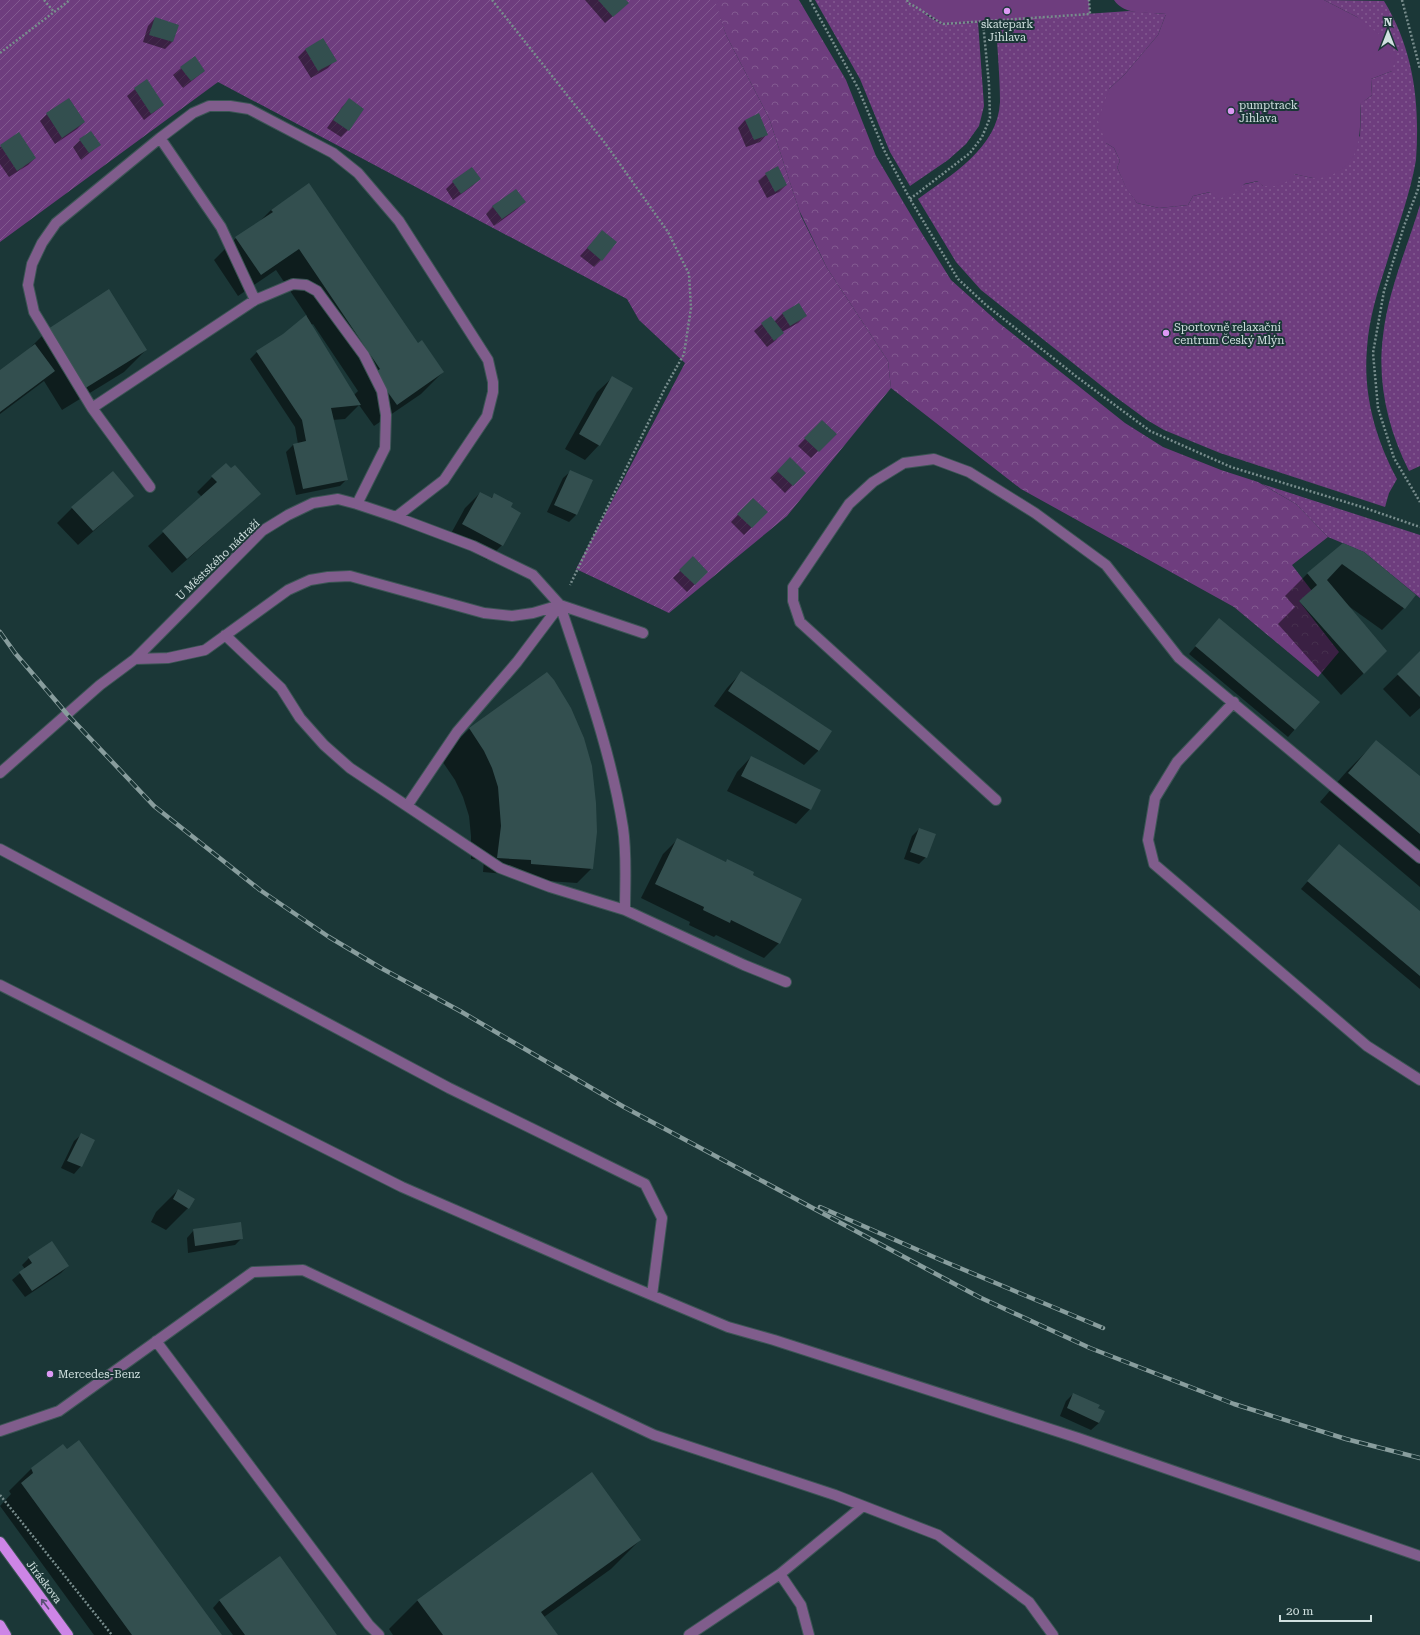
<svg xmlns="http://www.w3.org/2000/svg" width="1420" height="1635" viewBox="0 0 1420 1635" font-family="'Roboto Serif',serif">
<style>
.grass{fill:url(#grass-dots)}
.forest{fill:url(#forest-crowns)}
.garden{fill:url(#garden-furrows)}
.pitch{fill:#6e3d7e}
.shadow{fill:#0007;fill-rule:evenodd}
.building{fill:#334f4f}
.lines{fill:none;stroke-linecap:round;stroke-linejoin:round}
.minor-casing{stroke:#3c5555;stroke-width:12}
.major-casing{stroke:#3c5555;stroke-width:12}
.path{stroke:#788d8d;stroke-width:2.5;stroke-dasharray:2 2;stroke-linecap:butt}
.minor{stroke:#805d8c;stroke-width:10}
.major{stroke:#cd85e6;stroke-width:10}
.rail-casing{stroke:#889d9d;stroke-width:4.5}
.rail{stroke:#1b3737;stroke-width:3;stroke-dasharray:9;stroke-linecap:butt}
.oneway{stroke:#595274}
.poi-dot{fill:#dd99f4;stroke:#1b3737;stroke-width:1.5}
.labels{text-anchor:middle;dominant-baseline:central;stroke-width:4;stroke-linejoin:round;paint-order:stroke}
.poi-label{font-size:11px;fill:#d0e0df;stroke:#1b3737;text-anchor:start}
.street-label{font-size:11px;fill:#d0e0df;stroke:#1b3737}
</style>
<defs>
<pattern id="grass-dots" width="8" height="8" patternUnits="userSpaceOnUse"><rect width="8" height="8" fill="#6e3d7e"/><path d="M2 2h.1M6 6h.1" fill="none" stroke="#825990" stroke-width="1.8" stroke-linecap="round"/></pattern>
<pattern id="forest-crowns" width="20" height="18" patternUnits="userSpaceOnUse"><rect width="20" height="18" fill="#6e3d7e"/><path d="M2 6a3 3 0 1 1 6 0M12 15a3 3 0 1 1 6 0" fill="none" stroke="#825990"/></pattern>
<pattern id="garden-furrows" width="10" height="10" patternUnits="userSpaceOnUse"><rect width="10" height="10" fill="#6e3d7e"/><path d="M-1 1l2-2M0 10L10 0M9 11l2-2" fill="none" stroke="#825990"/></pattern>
</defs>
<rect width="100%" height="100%" fill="#1b3737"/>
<!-- grass -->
<path class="grass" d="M815 0H907L908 3 921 9 929 17 943 24 978 22 984 106 979 126 966 144 948 160 910 186 890 152 860 79Z
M1324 0 1384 1C1414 50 1420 104 1416 160 1410 195 1397 229 1387 262 1378 290 1369 318 1367 348 1363 394 1375 438 1397 479L1389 493 1385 507 1220 453 1164 430 1147 420 1113 395 981 290 956 262 918 199C951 175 998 148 1000 102 1000 75 997 48 996 20L1129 11 1166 14 1158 35 1125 74 1109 89 1106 143 1114 148 1120 161 1117 167 1126 187 1137 203 1159 208 1188 205 1193 196 1259 181 1263 186 1294 174 1313 178 1360 136 1361 102 1367 99 1372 95 1371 79 1392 71 1357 17Z
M1420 205V466L1409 471C1388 429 1377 383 1383 336 1388 291 1407 248 1420 205Z
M1262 484 1420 535V598L1364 552 1328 537 1296 504Z"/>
<!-- forest -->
<path class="forest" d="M714 0H799L846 80 876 156 921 232 951 280 999 323 1125 423 1163 447 1221 470 1258 482 1296 504 1328 537 1292 565 1312 591 1299 601 1339 652 1318 677 1234 607 1021 489 891 388 888 361 827 268 799 210 769 118 726 35Z"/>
<!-- garden -->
<path class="garden" d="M0 0H715L726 35 769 118 801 216 827 268 888 361 891 388 787 516 669 613 576 569 685 363 639 320 627 299 218 82 0 242Z"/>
<!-- pitch -->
<path class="pitch" d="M907 0H1089L1090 14 943 24C930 17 921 9 908 3Z
M1114 0H1324L1357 17 1387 40 1396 56 1392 71 1371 79 1372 95 1367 99 1361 103C1359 130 1364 157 1337 172 1331 176 1320 179 1313 178 1306 177 1300 175 1294 174L1292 179 1277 186H1263L1258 181 1244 184 1239 192 1218 199 1210 192 1193 196 1188 205 1159 208 1137 203 1126 188 1117 167 1120 161 1114 148 1106 143 1098 121 1109 89 1125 74 1158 35 1166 14C1150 12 1124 16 1114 0Z"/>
<!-- shadow -->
<path class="shadow" d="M585 0H625L620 10 605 23Z
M155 18 178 26 172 42 165 49 143 42 148 26Z
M323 39 335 60 328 68 311 78 298 57 305 50Z
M194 57 204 71 183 88 173 75Z
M135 89 163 105 144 120 127 96Z
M69 99 84 122 77 129 55 144 40 121 47 114Z
M349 100 348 130 341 137 327 128 342 107Z
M745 120 767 134 760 142 746 147 738 128Z
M19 134 35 158 28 165 9 177 0 164V147Z
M80 140 99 145 81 160 73 147Z
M777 168 786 185 779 192 767 198 758 181 766 174Z
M479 179 472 186 453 200 446 189 453 182Z
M309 185 417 345 443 372 421 394 374 426 359 405 345 419 332 420 347 479 340 486 296 495 286 452 293 445 298 444 295 427 250 359 257 352 283 335 307 316 276 270 238 296 214 260 236 238 259 222 271 210ZM313 324 358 391 354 395 311 325Z
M524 202 517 209 494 226 486 214 493 206Z
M602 232 601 260 594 267 580 256Z
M799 304 805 316 798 323 782 332 776 340 767 347 754 331 762 324 774 322 782 314Z
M48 330 146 350 124 372 62 410 44 381 0 414V371L28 350Z
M612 378 599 445 585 460 565 449 597 392Z
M822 421 835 434 811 458 798 446Z
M790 459 804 473 785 493 770 478Z
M571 471 592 481 576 515 569 522 547 512 563 478Z
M212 477 260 494 172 573 148 546 202 497 197 492Z
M480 493 490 499 495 494 502 545 487 560 448 539 465 508Z
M133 496 78 545 57 523 72 508Z
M753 499 767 512 744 535 731 522Z
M1343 544 1404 608 1382 630 1347 605 1364 673 1341 695 1278 624 1295 607 1285 596 1307 574Z
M693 558 707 572 687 592 673 578Z
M1212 627 1319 702 1288 737 1189 654Z
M1420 653V708L1410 717 1383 689Z
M741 673 819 750 804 765 714 706 727 688Z
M547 674 592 868 577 883 517 879V875L483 872 484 860 471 859V836L469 816 463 797 455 780 440 758 469 729Z
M1376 742 1420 779V887L1320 802 1347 771Z
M751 757 810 809 796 824 727 791 737 772Z
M919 829 926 857 919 864 904 859 912 836Z
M678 839 752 875 779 943 764 958 716 935 714 937 689 925 690 922 641 898 663 854Z
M1339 845 1420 913V989L1301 889Z
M82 1134 81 1166 74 1174 61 1168 74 1141Z
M178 1190 188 1208 166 1230 151 1222 156 1212Z
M194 1230 242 1238 235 1245 188 1253 187 1238Z
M29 1258 68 1266 61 1273 25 1297 12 1280 25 1269 22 1265Z
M1073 1394 1103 1411 1099 1423 1091 1430 1060 1416 1066 1401Z
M63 1445 220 1635H94L0 1506 11 1494 9 1491 31 1469Z
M640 1540 611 1569 544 1617 557 1635H393L389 1629 418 1600Z
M220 1600 336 1635H233L213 1608Z"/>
<!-- building -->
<path class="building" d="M598 0H626L629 3 613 17Z
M155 17 179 25 173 42 149 35Z
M323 38 337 61 318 71 305 49Z
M195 56 205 71 191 81 180 67Z
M147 79 164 105 151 114 134 88Z
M69 98 85 122 62 138 46 113Z
M349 98 364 109 349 131 333 120Z
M759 113 768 135 754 140 745 120Z
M91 131 101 145 89 153 79 139Z
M19 132 36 158 17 171 0 145Z
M778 166 787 185 775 192 765 173Z
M472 167 481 179 461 194 452 181Z
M309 183 418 343 422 340 444 372 397 405 374 373 380 369 299 249 261 275 235 237 273 212 271 210Z
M516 189 526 202 502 219 492 206Z
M602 230 617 242 602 261 587 248Z
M109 289 147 350 84 389 48 329Z
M799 303 807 316 790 326 782 313Z
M306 315 361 405 331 408 348 480 303 489 293 444 306 441 302 420 256 351 283 334Z
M771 316 784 333 774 341 761 323Z
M35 344 55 371 0 412V370Z
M612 376 633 388 600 446 579 434Z
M822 420 837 434 819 452 804 438Z
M790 457 806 473 793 486 777 471Z
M226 463 231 468 235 465 261 494 187 559 162 531 217 482 211 476Z
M570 470 593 480 577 515 554 505Z
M113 471 134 496 93 531 71 507Z
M480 492 492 498 494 493 513 503 511 507 521 513 503 546 462 524Z
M753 498 768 512 752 528 737 514Z
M1343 543 1364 552 1416 595 1405 609 1342 564 1327 580 1387 651 1364 674 1299 601 1317 585 1307 573Z
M693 556 708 572 695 585 679 570Z
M1219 618 1320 702 1295 730 1195 646Z
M1420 651V697L1397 674Z
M741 671 832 731 819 751 728 691Z
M547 672 554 680 571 708 584 738 592 766 596 803 597 832 593 869 531 864V860L497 858 501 826 498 787 492 768 484 751 469 728Z
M1376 740 1420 776V834L1348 773Z
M751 756 821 790 811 810 741 776Z
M919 828 936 834 927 858 910 852Z
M677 838 726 862 727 859 754 872 753 875 802 899 780 944 731 920 730 923 703 910 704 907 655 884Z
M1339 844 1420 911V976L1307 881Z
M81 1133 95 1140 82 1167 67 1161Z
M178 1189 195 1199 189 1209 173 1199Z
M241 1222 243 1239 195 1246 193 1229Z
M52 1241 69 1266 32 1291 19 1272 32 1263 28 1257Z
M1073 1393 1100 1405 1098 1408 1105 1411 1099 1423 1067 1408Z
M79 1440 222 1635H132L21 1483 33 1473 31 1468 63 1444 67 1449Z
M592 1472 641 1540 541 1612 558 1635H443L417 1600Z
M280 1556 337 1635H245L219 1600Z"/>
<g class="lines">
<defs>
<path id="minor" d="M160 138 221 227 255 300
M92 408 255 300 293 284 306 285 317 291 364 355 382 391 386 415 385 448 357 504
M150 487 92 408 34 312 28 285 32 264 42 243 56 223 160 138 193 113 209 106H230L249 109 333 153 358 173 399 221 488 360 493 382V392L487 416 444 480 396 517
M560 605C584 678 611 751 623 828 627 855 625 882 625 910L744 965 786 982
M225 635 281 688 300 718 324 745 350 768 500 868 550 887 625 910
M135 659 168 658 205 650 288 590 310 580 328 577 350 576 484 613 512 616 533 613 560 605 517 662 457 732 407 806
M1234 702 1177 762 1155 798 1148 840 1154 864 1367 1046 1420 1080
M0 773 100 685 135 659 262 531 288 515 313 503 338 499 357 504 396 517 473 546 533 575 560 605 643 633
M996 800 800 622 793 601V587L849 504 873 482 904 463 934 459 969 472 1035 513 1106 565 1179 658 1420 858
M0 849 449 1088 645 1184 662 1218 652 1295
M0 985 402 1187 611 1278 728 1327 774 1340 1078 1438 1420 1556
M156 1341 369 1625 379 1635
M0 1431 59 1411 253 1272 303 1270 654 1435 835 1495 938 1535 1029 1602 1053 1635
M780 1574 801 1605 809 1635
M689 1635 780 1574 863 1506"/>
<path id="major" d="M0 1542 68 1635
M0 1625 6 1635"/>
</defs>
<!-- minor casing -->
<use href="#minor" class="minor-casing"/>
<!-- major casing -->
<use href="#major" class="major-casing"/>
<!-- path -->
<path class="path" d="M44 0 54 12
M492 0 605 143 668 232 689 274 691 308 684 354 665 388 570 585
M810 0 858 88 884 150 910 199 958 279 986 305 1077 377 1150 431 1231 467 1362 507 1420 527
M907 0 908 3C921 9 930 17 943 24L1090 14 1089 0
M1402 0 1420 69
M0 53 70 0
M1420 177 1418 189 1404 226 1384 291 1373 353 1378 408 1394 458 1420 502
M910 199 970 153 982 137 990 118 989 84 983 23
M0 1495 112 1635"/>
<!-- minor -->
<use href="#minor" class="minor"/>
<!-- major -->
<use href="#major" class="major"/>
<defs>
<path id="rail" d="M0 632 15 653 67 714 154 806 260 890 329 937 381 968 460 1011 624 1107 979 1297 1090 1348 1234 1404 1346 1439 1420 1458
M820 1207 943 1261 1103 1328"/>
</defs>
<!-- rail casing -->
<use href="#rail" class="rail-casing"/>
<!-- rail -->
<use href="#rail" class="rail"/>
</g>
<!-- one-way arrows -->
<defs><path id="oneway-shaft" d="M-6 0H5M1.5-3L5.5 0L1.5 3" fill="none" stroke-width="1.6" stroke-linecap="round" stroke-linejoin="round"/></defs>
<use class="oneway" href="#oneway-shaft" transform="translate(45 1604) rotate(-127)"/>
<!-- markers -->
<g class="poi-dot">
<circle cx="1007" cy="11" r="4"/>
<circle cx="1231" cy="111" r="4"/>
<circle cx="1166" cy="333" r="4"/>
<circle cx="50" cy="1374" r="4"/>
</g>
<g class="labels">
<!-- poi labels -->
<g class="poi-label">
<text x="1007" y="24" text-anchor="middle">skatepark<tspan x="1007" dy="13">Jihlava</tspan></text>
<text x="1239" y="105">pumptrack<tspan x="1239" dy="13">Jihlava</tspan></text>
<text x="1174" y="327">Sportovně relaxační<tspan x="1174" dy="13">centrum Český Mlýn</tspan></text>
<text x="58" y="1374">Mercedes-Benz</text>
</g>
<!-- street labels -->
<g class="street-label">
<text transform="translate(218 560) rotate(-44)">U Městského nádraží</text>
<text transform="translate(44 1582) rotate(53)">Jiráskova</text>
</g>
</g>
<!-- north arrow -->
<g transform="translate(1388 32)" stroke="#1b3737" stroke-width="3" paint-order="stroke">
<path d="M0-3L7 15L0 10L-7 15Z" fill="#d0e0df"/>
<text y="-6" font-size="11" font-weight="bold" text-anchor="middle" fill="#d0e0df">N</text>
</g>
<!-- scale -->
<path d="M1280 1615v6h91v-6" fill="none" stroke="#d0e0df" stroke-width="2"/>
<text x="1286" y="1615" font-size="12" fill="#d0e0df" stroke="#1b3737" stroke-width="3" paint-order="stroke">20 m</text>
</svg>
